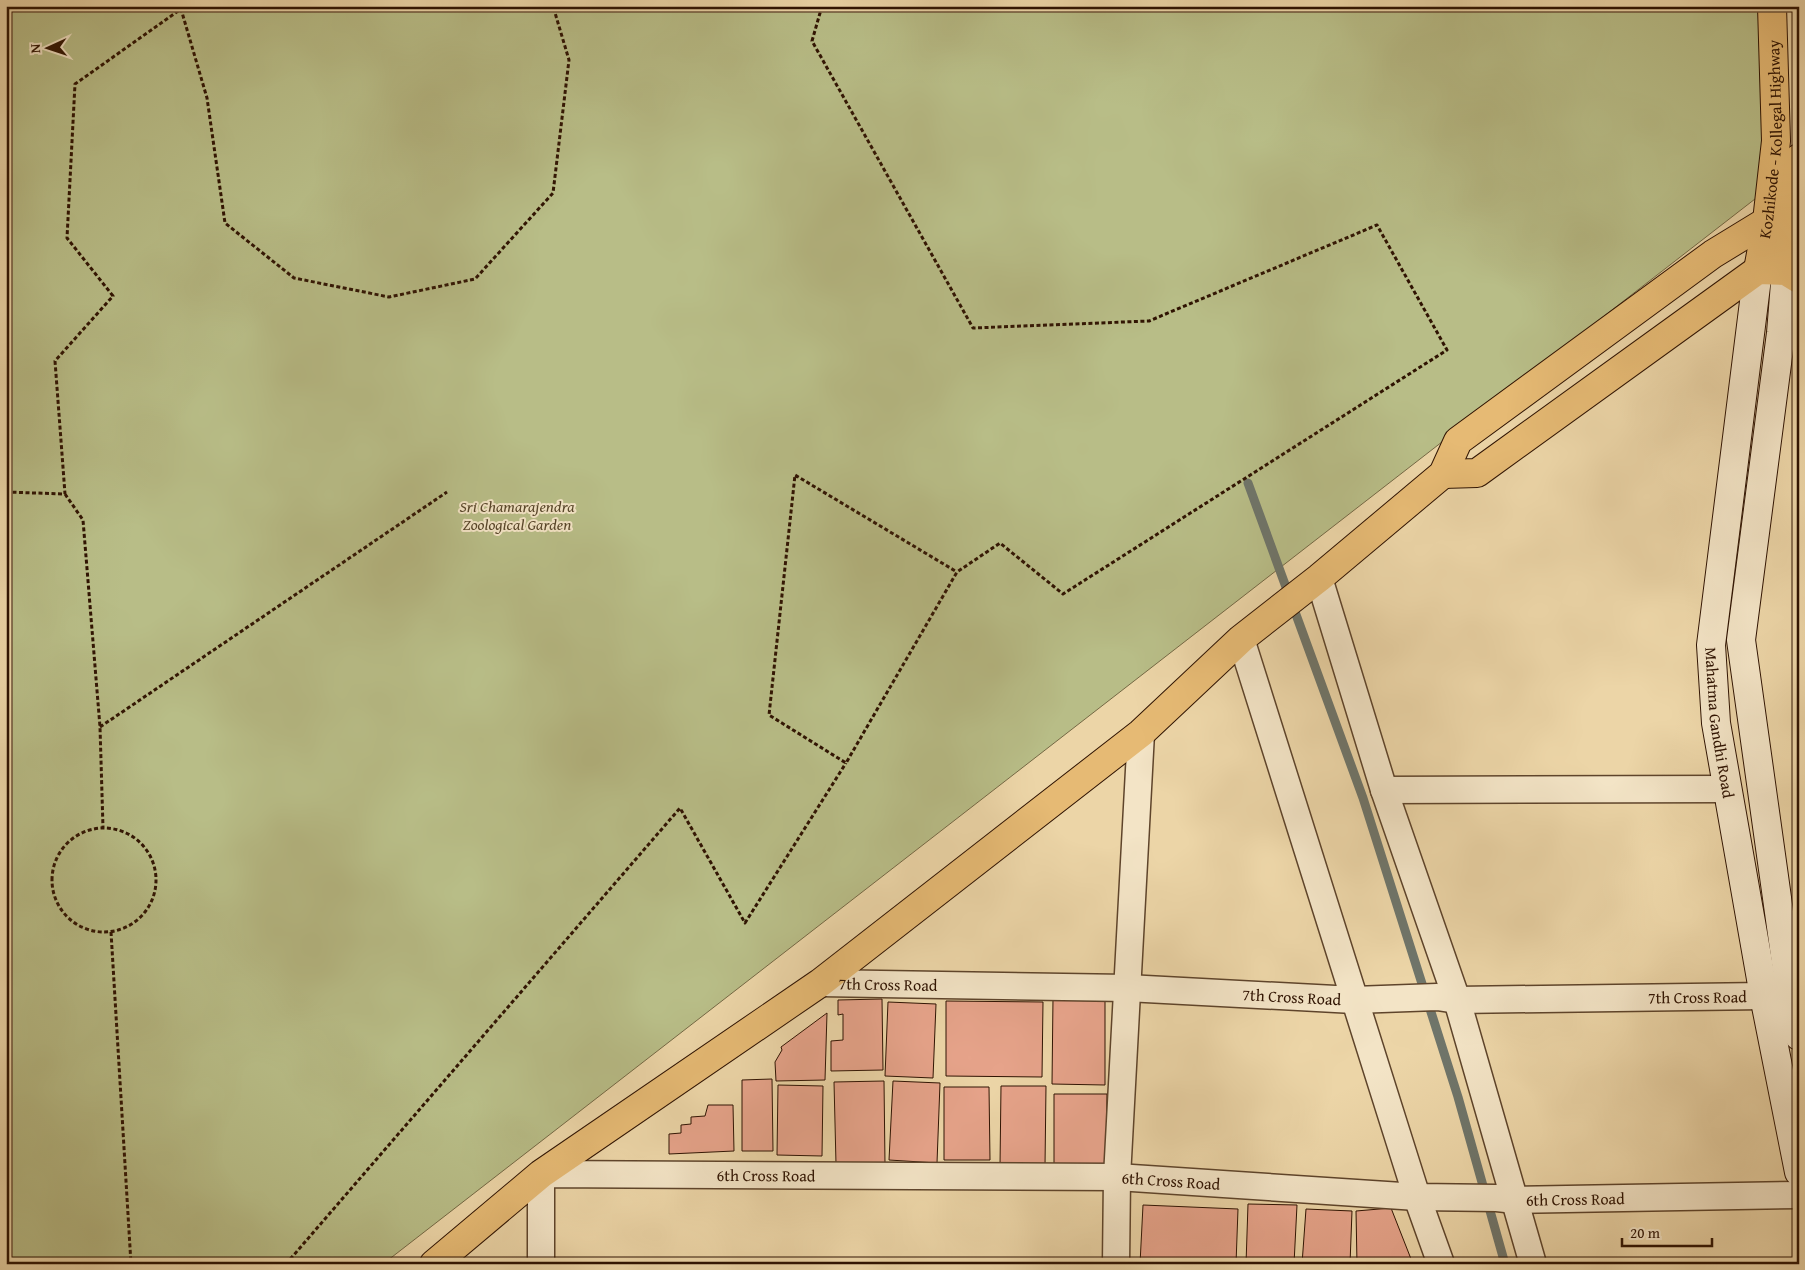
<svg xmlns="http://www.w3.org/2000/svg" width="1805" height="1270" viewBox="0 0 1805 1270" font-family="'Gentium Book Plus',serif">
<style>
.green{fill:#b8bd87;stroke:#746844}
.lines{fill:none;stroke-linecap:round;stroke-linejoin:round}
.stream{stroke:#6f756a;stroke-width:9}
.building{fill:#e6a38a;stroke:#2f1302}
.minor-casing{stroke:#5e442b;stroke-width:29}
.secondary-casing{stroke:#2f1302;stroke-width:30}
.primary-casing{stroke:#2f1302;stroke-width:30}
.path{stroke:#2f1302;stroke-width:3;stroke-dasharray:4 2.5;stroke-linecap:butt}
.minor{stroke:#f3e4c6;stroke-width:26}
.secondary{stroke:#f3e4c6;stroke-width:28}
.primary{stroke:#e6ba74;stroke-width:28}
.labels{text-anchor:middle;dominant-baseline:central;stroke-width:4;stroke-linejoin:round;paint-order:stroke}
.street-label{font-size:16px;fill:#2f1302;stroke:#f3e4c6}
.park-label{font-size:16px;font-style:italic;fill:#58462a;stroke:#f3e4c6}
</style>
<rect width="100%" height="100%" fill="#ecd5a7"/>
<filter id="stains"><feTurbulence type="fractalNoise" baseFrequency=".004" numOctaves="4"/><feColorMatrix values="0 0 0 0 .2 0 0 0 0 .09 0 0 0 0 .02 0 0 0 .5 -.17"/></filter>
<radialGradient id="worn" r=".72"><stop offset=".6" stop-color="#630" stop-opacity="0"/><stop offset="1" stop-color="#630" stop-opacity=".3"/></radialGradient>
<!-- green -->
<path class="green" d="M6 6H1758L1764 192 383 1264H6Z"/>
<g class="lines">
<!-- stream -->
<path class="stream" d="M1248 483 1363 798 1458 1097 1505 1264"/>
</g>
<!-- building -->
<path class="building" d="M1053 998 1105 999V1085L1052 1084Z
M882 999 883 1070 831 1071V1041L843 1040V1014L838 1015V1000Z
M946 1001 1043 1002 1042 1077 946 1076Z
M888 1002 936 1004 933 1078 885 1076Z
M827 1013 825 1080 776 1081 775 1062 782 1050 781 1047Z
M772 1079 773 1151H742V1080Z
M884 1081 885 1164H836L834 1082Z
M893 1081 940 1083 937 1163 889 1160Z
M778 1085 823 1086 822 1156 777 1155Z
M1001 1086H1046L1045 1166H1000Z
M944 1087H989L990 1160H944Z
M1054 1094H1107L1106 1168H1054Z
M708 1105H733L734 1151 669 1154V1134L681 1133V1125L691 1124V1117L705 1116Z
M1248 1204 1297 1205 1294 1264H1246Z
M1143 1205 1238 1209 1236 1264H1140Z
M1391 1208 1413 1264H1357L1356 1211Z
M1306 1209 1352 1211 1350 1264H1302Z"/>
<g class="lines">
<defs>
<g id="minor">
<path d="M1319 578 1384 790 1457 1000 1533 1264"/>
<path d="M1241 639 1417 1197 1441 1264"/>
<path d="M1384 790 1727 789"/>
<path id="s1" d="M820 983 1127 988 1354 1000 1437 997 1457 1000 1764 996"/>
<path id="s2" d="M541 1264V1174L1117 1177 1417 1197 1497 1198 1515 1200 1799 1195"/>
<path d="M1116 1264 1117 1177 1141 733"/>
</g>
<g id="secondary">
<path id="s3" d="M1758 270 1711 645 1716 723 1764 996 1799 1172"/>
<path d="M1786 271 1781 333 1741 640 1790 991 1799 1036"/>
</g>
<g id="primary">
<path id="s4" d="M1758 270 1767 221 1776 141 1772 6"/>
<path d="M1786 271 1793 222 1799 158"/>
<path d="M1443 474 1477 473 1758 270 1786 271 1799 279"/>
<path d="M434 1264 541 1174 820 983 1141 733 1241 639 1319 578 1443 474 1458 441 1713 254 1767 221 1793 222 1799 232"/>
</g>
</defs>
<!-- minor casing -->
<use href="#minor" class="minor-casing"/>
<!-- secondary casing -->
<use href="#secondary" class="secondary-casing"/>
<!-- primary casing -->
<use href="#primary" class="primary-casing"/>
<!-- path -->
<path class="path" d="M822 6 812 41 973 328 1149 321 1377 225 1447 350 1063 594 1000 543 957 572 846 763 769 715 795 475 957 572
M6 492 65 494 55 361 113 296 67 238 75 84 181 9 207 98 225 223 294 278 389 297 475 279 553 193 569 60 553 6
M65 494 83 520 100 727 103 828
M100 727 447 492
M52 880a52 52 0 1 1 104 0a52 52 0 1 1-104 0Z
M111 932 131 1264
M286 1264 680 808 745 923 846 763"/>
<!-- minor -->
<use href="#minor" class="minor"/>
<!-- secondary -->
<use href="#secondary" class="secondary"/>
<!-- primary -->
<use href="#primary" class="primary"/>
</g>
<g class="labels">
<!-- street labels -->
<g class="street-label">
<text stroke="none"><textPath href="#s4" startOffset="132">Kozhikode - Kollegal Highway</textPath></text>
<text stroke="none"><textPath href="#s3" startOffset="456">Mahatma Gandhi Road</textPath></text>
<text stroke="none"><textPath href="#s1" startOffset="68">7th Cross Road</textPath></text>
<text stroke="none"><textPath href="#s1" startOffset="472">7th Cross Road</textPath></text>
<text stroke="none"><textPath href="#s1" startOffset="878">7th Cross Road</textPath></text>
<text stroke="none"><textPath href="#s2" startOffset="315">6th Cross Road</textPath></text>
<text stroke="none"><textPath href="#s2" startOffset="720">6th Cross Road</textPath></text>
<text stroke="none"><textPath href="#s2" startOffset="1125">6th Cross Road</textPath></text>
</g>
<!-- park labels -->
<g class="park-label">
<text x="517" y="506">Sri Chamarajendra<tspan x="517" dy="18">Zoological Garden</tspan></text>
</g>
</g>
<!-- margin -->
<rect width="1805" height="1270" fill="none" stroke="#ecd5a7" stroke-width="25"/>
<rect x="8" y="8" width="1790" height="1255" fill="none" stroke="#2f1302" stroke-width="2.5"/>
<rect x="12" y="12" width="1780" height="1245" fill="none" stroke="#2f1302"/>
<!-- north arrow -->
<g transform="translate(48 48) rotate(267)" stroke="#f3e4c6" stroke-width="4" paint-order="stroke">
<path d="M0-4L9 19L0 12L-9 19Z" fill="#2f1302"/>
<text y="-8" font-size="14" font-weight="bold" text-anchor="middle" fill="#2f1302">N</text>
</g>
<!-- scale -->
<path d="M1622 1238v8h90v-8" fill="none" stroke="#2f1302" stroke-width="2.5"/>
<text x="1630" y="1238" font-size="15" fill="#2f1302" stroke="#f3e4c6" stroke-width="4" paint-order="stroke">20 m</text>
<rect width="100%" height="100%" filter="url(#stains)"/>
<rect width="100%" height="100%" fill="url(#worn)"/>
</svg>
